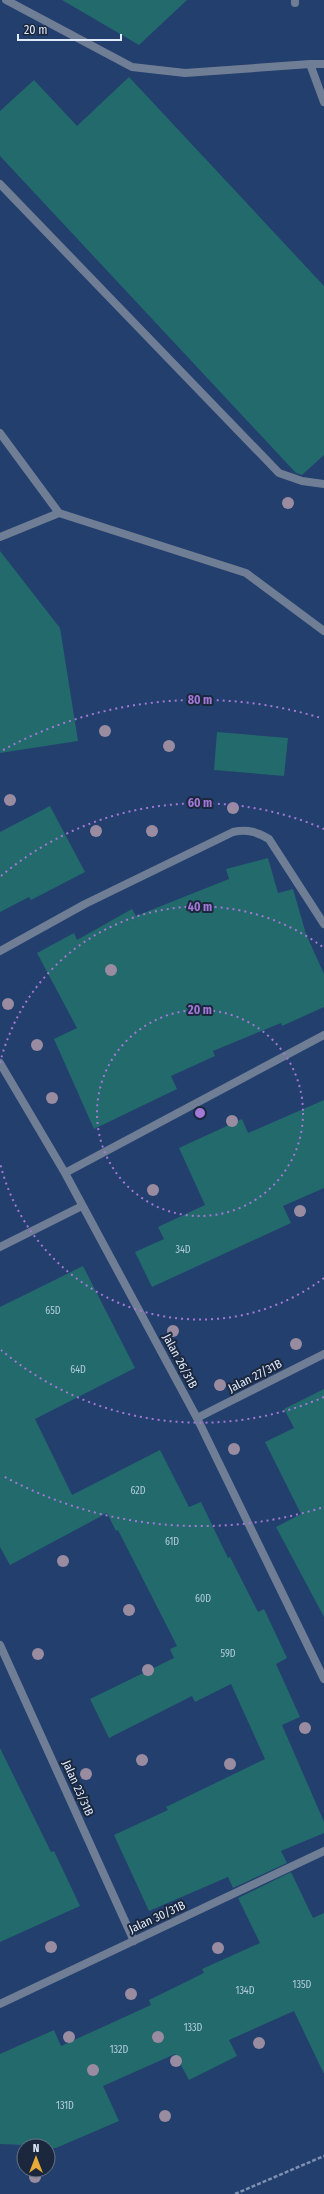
<svg xmlns="http://www.w3.org/2000/svg" width="324" height="2194" viewBox="0 0 324 2194" font-family="'Fira Sans Condensed',sans-serif">
<style>
.building{fill:#236a6d}
.lines{fill:none;stroke-linecap:round;stroke-linejoin:round}
.path{stroke:#7e91b1;stroke-width:2.5;stroke-dasharray:4 2;stroke-linecap:butt}
.lane{stroke:#707e95;stroke-width:8}
.street{stroke:#707e95;stroke-width:8}
.tree{fill:#998ba0}
.ring{fill:none;stroke:#a378d7;stroke-width:2;stroke-dasharray:2 4}
.labels{text-anchor:middle;dominant-baseline:central;stroke-width:4;stroke-linejoin:round;paint-order:stroke}
.number-label{font-size:10px;fill:#b1cbd8}
.street-label{font-size:12px;fill:#e0ebfc;stroke:#1a273c}
.centre{fill:#a378d7;stroke:#1a273c;stroke-width:2}
.ring-label{font-size:12px;text-anchor:middle;font-weight:bold;fill:#a378d7;stroke:#1a273c;stroke-width:4;stroke-linejoin:round;paint-order:stroke}
</style>
<rect width="100%" height="100%" fill="#233f6d"/>
<!-- building -->
<path class="building" d="M62 0H187L139 45Z
M129 77 324 286V455L302 475 296 473 0 156V111L34 80 77 126Z
M0 551 60 628 78 741 0 753Z
M217 732 288 738 284 776 214 770Z
M50 806 85 872 31 900 29 897 0 912V832Z
M268 858 278 893 293 889 306 934 324 974V1007L282 1026 281 1023 213 1051 215 1056 171 1076 177 1089 94 1129 54 1039 77 1028 37 953 74 933 77 940 132 909 136 916 229 879 226 869Z
M324 1100V1188L283 1206 291 1223 152 1287 135 1252 164 1239 158 1227 205 1205 179 1148 242 1119 248 1133Z
M83 1266 135 1368 35 1419 72 1495 160 1450 189 1507 201 1502 228 1558 230 1557 258 1612 264 1609 287 1658 276 1664 300 1717 282 1725 324 1822V1833L281 1851 287 1863 233 1888 228 1877 149 1911 114 1835 168 1810 166 1807 265 1759 231 1684 195 1702 192 1696 109 1738 90 1699 174 1658 170 1649 177 1646 118 1530 116 1531 107 1513 10 1565 0 1547V1307Z
M324 1389V1617L276 1527 301 1514 265 1442 294 1428 284 1409Z
M0 1748 51 1852 54 1851 80 1906 0 1942Z
M291 1872 313 1918 324 1913V2074L294 2011 229 2040 237 2056 189 2080 175 2054 103 2086 119 2121 56 2148H48V2146L0 2144V2054L54 2030 61 2046 151 2005 149 2000 204 1973 202 1969 260 1943 238 1898Z"/>
<g class="lines">
<!-- path -->
<path class="path" d="M235 2194 324 2156"/>
<!-- lane -->
<path class="lane" d="M6 0 132 67 185 73 310 64 324 102
M295 3V0
M310 64H324
M0 184 279 473 302 481 324 484
M0 1247 82 1206"/>
<!-- street -->
<path class="street" d="M0 433 59 513
M0 537 59 513 246 573 324 631
M0 951 85 904 233 832C248 829 257 832 269 839L324 924
M0 1063 65 1173 197 1418 324 1679
M65 1173 324 1035
M197 1418 324 1354
M0 1645 134 1941
M0 2004 324 1851"/>
</g>
<!-- trees -->
<g class="tree">
<circle cx="288" cy="503" r="6"/>
<circle cx="105" cy="731" r="6"/>
<circle cx="169" cy="746" r="6"/>
<circle cx="10" cy="800" r="6"/>
<circle cx="233" cy="808" r="6"/>
<circle cx="96" cy="831" r="6"/>
<circle cx="152" cy="831" r="6"/>
<circle cx="111" cy="970" r="6"/>
<circle cx="8" cy="1004" r="6"/>
<circle cx="37" cy="1045" r="6"/>
<circle cx="52" cy="1098" r="6"/>
<circle cx="232" cy="1121" r="6"/>
<circle cx="153" cy="1190" r="6"/>
<circle cx="300" cy="1211" r="6"/>
<circle cx="173" cy="1331" r="6"/>
<circle cx="296" cy="1344" r="6"/>
<circle cx="220" cy="1385" r="6"/>
<circle cx="234" cy="1449" r="6"/>
<circle cx="63" cy="1561" r="6"/>
<circle cx="129" cy="1610" r="6"/>
<circle cx="38" cy="1654" r="6"/>
<circle cx="148" cy="1670" r="6"/>
<circle cx="305" cy="1728" r="6"/>
<circle cx="142" cy="1760" r="6"/>
<circle cx="230" cy="1764" r="6"/>
<circle cx="86" cy="1774" r="6"/>
<circle cx="51" cy="1947" r="6"/>
<circle cx="218" cy="1948" r="6"/>
<circle cx="131" cy="1994" r="6"/>
<circle cx="69" cy="2037" r="6"/>
<circle cx="158" cy="2037" r="6"/>
<circle cx="259" cy="2043" r="6"/>
<circle cx="176" cy="2061" r="6"/>
<circle cx="93" cy="2070" r="6"/>
<circle cx="165" cy="2116" r="6"/>
<circle cx="35" cy="2177" r="6"/>
</g>
<!-- distance rings -->
<g class="ring">
<circle cx="200" cy="1113" r="103"/>
<path d="M324 1278A206 206 0 0 1 0 1163M0 1063A206 206 0 0 1 324 948"/>
<path d="M324 1397A310 310 0 0 1 1 1350M1 876A310 310 0 0 1 324 829"/>
<path d="M321 1508A413 413 0 0 1 3 1476M3 750A413 413 0 0 1 321 718"/>
</g>
<g class="labels">
<!-- number labels -->
<g class="number-label">
<text x="183" y="1250">34D</text>
<text x="53" y="1311">65D</text>
<text x="78" y="1370">64D</text>
<text x="138" y="1491">62D</text>
<text x="172" y="1542">61D</text>
<text x="203" y="1599">60D</text>
<text x="228" y="1654">59D</text>
<text x="302" y="1985">135D</text>
<text x="245" y="1991">134D</text>
<text x="193" y="2028">133D</text>
<text x="119" y="2050">132D</text>
<text x="65" y="2106">131D</text>
</g>
<!-- street labels -->
<g class="street-label">
<text transform="translate(180 1361) rotate(62)">Jalan 26/31B</text>
<text transform="translate(255 1376) rotate(-27)">Jalan 27/31B</text>
<text transform="translate(78 1788) rotate(66)">Jalan 23/31B</text>
<text transform="translate(157 1917) rotate(-25)">Jalan 30/31B</text>
</g>
</g>
<circle cx="200" cy="1113" r="6" class="centre"/>
<g class="ring-label">
<text x="200" y="704">80 m</text>
<text x="200" y="807">60 m</text>
<text x="200" y="911">40 m</text>
<text x="200" y="1014">20 m</text>
</g>
<!-- north arrow -->
<g transform="translate(36 2158)"><circle r="19" fill="#1a273c" stroke="#697589"/>
<path d="M0-3L7 15L0 10L-7 15Z" fill="#e8ab37"/>
<text y="-6" font-size="11" font-weight="bold" text-anchor="middle" fill="#e0ebfc">N</text>
</g>
<!-- scale -->
<path d="M18 34v6h103v-6" fill="none" stroke="#e0ebfc" stroke-width="2"/>
<text x="24" y="34" font-size="12" fill="#e0ebfc" stroke="#1a273c" stroke-width="3" paint-order="stroke">20 m</text>
</svg>
